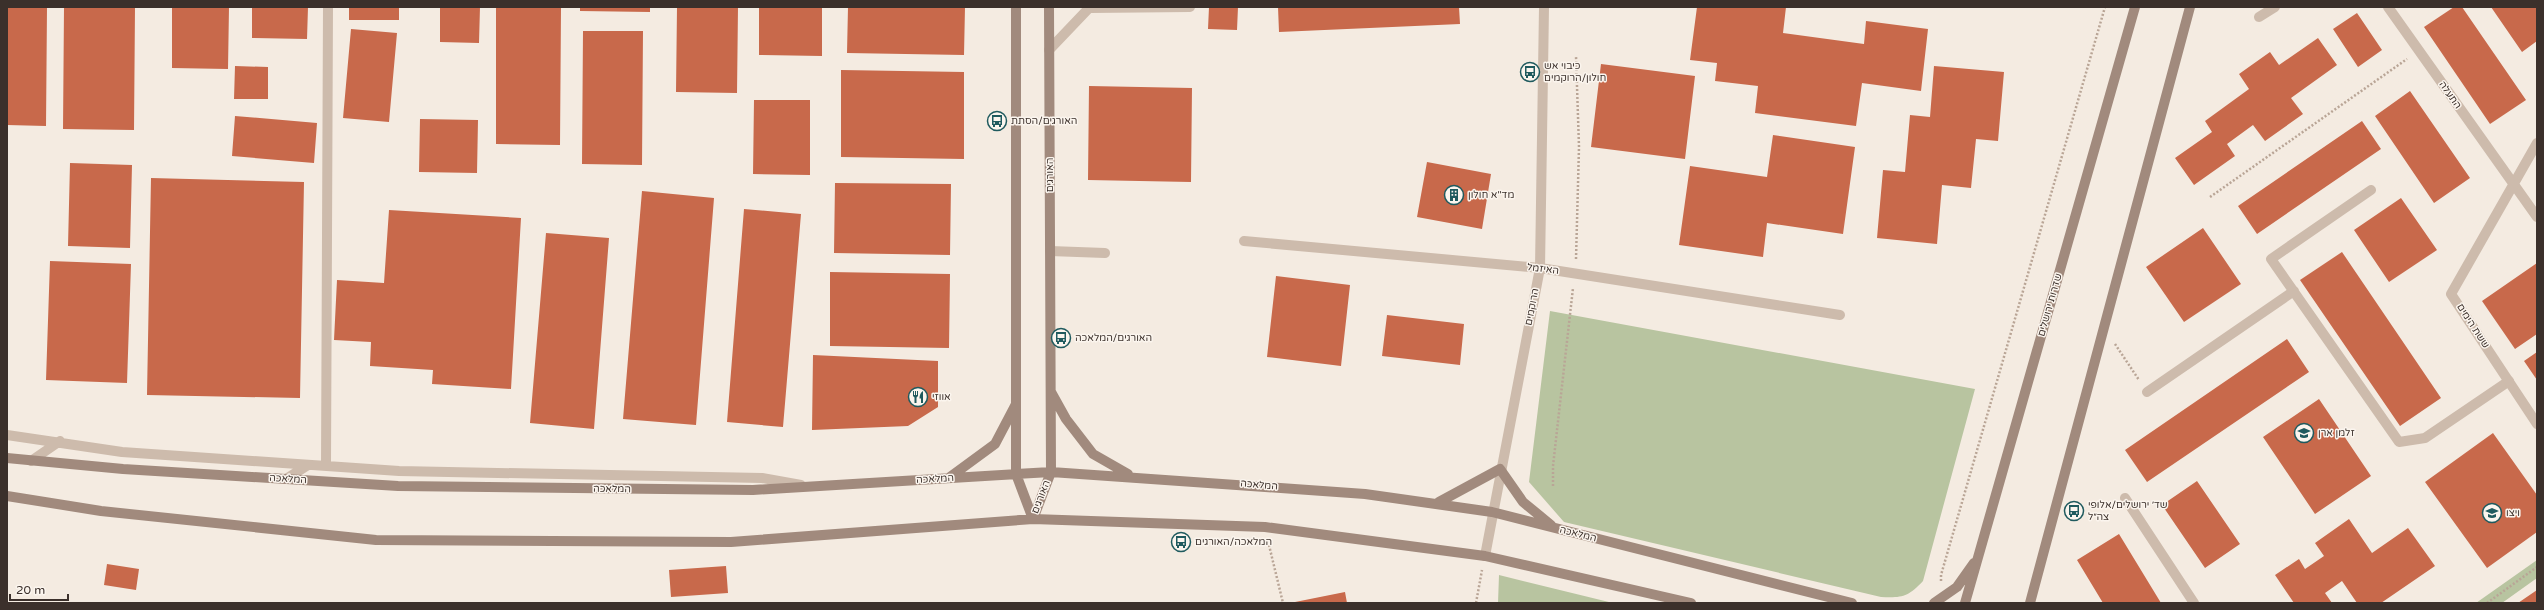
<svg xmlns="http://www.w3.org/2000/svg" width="2544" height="610" viewBox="0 0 2544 610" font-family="'Varela Round','Noto Sans Hebrew',sans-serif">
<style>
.green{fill:#b8c4a0}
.building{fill:#c8694b}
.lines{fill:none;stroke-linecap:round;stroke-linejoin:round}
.path{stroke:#b9a596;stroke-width:2.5;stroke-dasharray:2 2;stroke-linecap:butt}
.lane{stroke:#cdbbac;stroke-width:10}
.street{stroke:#cdbbac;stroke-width:10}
.secondary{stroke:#a18a7d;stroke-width:10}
.labels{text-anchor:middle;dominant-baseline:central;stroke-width:3;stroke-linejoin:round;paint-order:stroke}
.poi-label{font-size:10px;fill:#3b302b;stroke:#fbf5ee;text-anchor:start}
.street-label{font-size:10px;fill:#3b302b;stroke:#fbf5ee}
</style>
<rect width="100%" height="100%" fill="#f4ebe1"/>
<!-- green -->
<path class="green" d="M1550 311 1975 389 1923 581C1908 597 1902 598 1881 597L1564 522 1529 482Z
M2537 560V578L2502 603H2476Z
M1499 575 1613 603H1498Z"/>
<!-- building -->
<path class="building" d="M7 7H47L46 126 7 125Z
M64 7H135L134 130 63 129Z
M172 7H229L228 69 172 68Z
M252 7H308L307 39 252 38Z
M349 7H399V20H349Z
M440 7H480L479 43 440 42Z
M496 7H561L560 145 496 144Z
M580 7H650V12L580 11Z
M677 7H738L737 93 676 92Z
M759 7H822V56L759 55Z
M848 7H965L964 55 847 53Z
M1209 7H1238L1237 30 1208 29Z
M1278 7H1459L1460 24 1279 32Z
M1697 7H1786L1783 33 1864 44 1866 21 1928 29 1921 91 1862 83 1856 126 1755 113 1758 86 1715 81 1717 63 1690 60Z
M2454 7H2462L2526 100 2490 124 2424 27Z
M2491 7H2537V41L2522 52Z
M2357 13 2382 50 2358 67 2333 29Z
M351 29 397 33 389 122 343 118Z
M583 31H643L642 165 582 164Z
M2318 38 2337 65 2291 98 2303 114 2265 141 2253 125 2227 144 2235 156 2194 185 2175 158 2212 132 2205 121 2249 89 2239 74 2270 52 2279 65Z
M1601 64 1695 76 1685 159 1591 147Z
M235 66 268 67V99H234Z
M1934 66 2004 72 1998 141 1976 139 1971 188 1942 185 1937 244 1877 238 1883 170 1905 172 1910 115 1930 117Z
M841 70 964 72V159L841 157Z
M1089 86 1192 88 1191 182 1088 180Z
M2410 91 2470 178 2434 203 2375 116Z
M754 100H810V175L753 174Z
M235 116 317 123 314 163 232 156Z
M420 119 478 120 477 173 419 172Z
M2362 121 2381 149 2257 234 2238 206Z
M1773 135 1855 147 1843 234 1767 223 1763 257 1679 245 1690 166 1767 177Z
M1427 162 1491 174 1482 229 1417 217Z
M70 163 132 165 130 248 68 246Z
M151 178 304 182 300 398 147 395Z
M835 183 951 184 950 255 834 253Z
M642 191 714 198 696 425 623 419Z
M2401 198 2437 250 2389 282 2354 230Z
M744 209 801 214 783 427 727 422Z
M389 210 521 218 511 389 432 384 433 370 370 366 371 342 334 340 337 280 384 283Z
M2203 228 2241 284 2184 322 2146 267Z
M546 233 609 238 594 429 530 423Z
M2342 252 2441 398 2400 426 2300 280Z
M50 261 131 264 127 383 46 380Z
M2537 263V334L2515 349 2482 301Z
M830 272 950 274 949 348 830 346Z
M1276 276 1350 285 1341 366 1267 357Z
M1387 315 1464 324 1460 365 1382 356Z
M2287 339 2309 372 2147 482 2125 450Z
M2537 352V380L2524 361Z
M813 355 938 361V407L908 426 812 430Z
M2319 399 2371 476 2315 514 2263 437Z
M2493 433 2537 495V532L2487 568 2425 482Z
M2197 481 2240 544 2205 568 2162 505Z
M2349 519 2372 553 2408 528 2435 566 2381 603H2357L2342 581 2325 593 2332 603H2294L2275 575 2299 559 2305 569 2324 556 2315 543Z
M2119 534 2161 603H2103L2077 560Z
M107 564 139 569 136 590 104 585Z
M726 566 728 593 671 597 669 570Z
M2537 590V603H2518Z
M1345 592 1347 603H1295V602Z"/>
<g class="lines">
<!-- path -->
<path class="path" d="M2210 197 2407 59
M1576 259 1579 147 1576 56
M2115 344 2139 380
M1553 486V466L1573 288
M1268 541 1283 603
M1941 581V575L2105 7
M1476 603 1482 570
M2487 603 2537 567"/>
<!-- lane -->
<path class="lane" d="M1090 8 1190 7
M2259 17 2275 7
M1049 50 1090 7
M2371 190 2271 259 2399 442 2425 438 2509 381
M1050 251 1105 253
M2147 392 2294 291
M7 435 122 452 399 471 762 478 801 485
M31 461 60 441
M326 466 328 7
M286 479 308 465
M2125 498 2194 603"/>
<!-- street -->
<path class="street" d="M2388 7 2537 217
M2537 143 2451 294 2537 424
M1244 241 1540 268 1840 315
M1485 556 1540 268 1544 7"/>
<!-- secondary -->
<path class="secondary" d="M1016 7V474L1033 519
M1051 392 1066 419 1093 454 1128 474
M7 458 123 469 398 486 753 490 1051 472 1365 494 1492 512 1852 603
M950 477 995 444 1016 404
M7 496 101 511 376 540 731 542 1033 519 1265 527 1485 556 1691 603
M1439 502 1500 469 1523 502 1551 525
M1033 519 1051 472 1049 7
M1934 603 1957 587 1974 563
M1965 603 2135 7
M2030 603 2190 7"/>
</g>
<!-- icons -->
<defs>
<symbol id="bus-ring" viewBox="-11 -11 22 22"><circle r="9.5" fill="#fbf5ee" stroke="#1f5a5e" stroke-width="1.5"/><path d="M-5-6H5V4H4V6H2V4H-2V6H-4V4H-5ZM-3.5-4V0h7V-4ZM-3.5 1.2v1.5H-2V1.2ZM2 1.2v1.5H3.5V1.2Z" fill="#1f5a5e"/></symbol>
<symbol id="building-ring" viewBox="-11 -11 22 22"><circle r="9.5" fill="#fbf5ee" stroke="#1f5a5e" stroke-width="1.5"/><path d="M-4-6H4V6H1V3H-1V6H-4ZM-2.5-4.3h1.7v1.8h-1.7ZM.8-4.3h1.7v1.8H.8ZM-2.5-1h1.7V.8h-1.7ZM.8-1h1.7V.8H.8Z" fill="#1f5a5e"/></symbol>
<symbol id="restaurant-ring" viewBox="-11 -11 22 22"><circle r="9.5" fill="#fbf5ee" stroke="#1f5a5e" stroke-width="1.5"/><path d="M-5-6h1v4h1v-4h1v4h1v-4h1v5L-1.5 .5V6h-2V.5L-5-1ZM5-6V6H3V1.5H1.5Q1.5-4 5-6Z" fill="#1f5a5e"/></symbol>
<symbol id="school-ring" viewBox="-11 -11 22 22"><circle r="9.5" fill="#fbf5ee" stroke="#1f5a5e" stroke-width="1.5"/><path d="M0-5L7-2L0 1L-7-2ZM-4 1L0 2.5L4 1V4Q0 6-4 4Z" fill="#1f5a5e"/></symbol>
</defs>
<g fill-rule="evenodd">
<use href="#bus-ring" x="1519" y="61" width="22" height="22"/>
<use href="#bus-ring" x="986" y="110" width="22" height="22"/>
<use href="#building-ring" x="1443" y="184" width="22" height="22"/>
<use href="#bus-ring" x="1050" y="327" width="22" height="22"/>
<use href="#restaurant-ring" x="907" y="386" width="22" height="22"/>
<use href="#school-ring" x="2293" y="422" width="22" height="22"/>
<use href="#bus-ring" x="2063" y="500" width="22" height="22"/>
<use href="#school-ring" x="2481" y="502" width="22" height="22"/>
<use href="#bus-ring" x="1170" y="531" width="22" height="22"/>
</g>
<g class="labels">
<!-- poi labels -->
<g class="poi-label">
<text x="1544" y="66">כיבוי אש<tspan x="1544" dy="12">חולון/הרוקמים</tspan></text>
<text x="1011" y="121">האורגים/הסתת</text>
<text x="1468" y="195">מד"א חולון</text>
<text x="1075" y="338">האורגים/המלאכה</text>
<text x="932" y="397">אווזי</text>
<text x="2318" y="433">זלמן ארן</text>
<text x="2088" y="505">שד׳ ירושלים/אלופי<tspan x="2088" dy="12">צה״ל</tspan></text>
<text x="2506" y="513">ויצו</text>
<text x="1195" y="542">המלאכה/האורגים</text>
</g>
<!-- street labels -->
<g class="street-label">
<text transform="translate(2450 95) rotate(55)">התעלה</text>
<text transform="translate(1050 175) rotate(-90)">האורגים</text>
<text transform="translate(1543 269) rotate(7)">האיזמל</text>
<text transform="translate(2050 305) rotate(-74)">שדרות ירושלים</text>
<text transform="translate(1532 307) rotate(-79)">הרוקמים</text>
<text transform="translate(2473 326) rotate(57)">ששת הימים</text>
<text transform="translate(288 479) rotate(4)">המלאכה</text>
<text transform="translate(935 479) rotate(-3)">המלאכה</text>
<text transform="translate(1259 485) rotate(5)">המלאכה</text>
<text transform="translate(612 489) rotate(1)">המלאכה</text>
<text transform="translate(1041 497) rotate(-69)">האורגים</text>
<text transform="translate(1578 534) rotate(14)">המלאכה</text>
</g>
</g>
<!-- border -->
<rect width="2544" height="610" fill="none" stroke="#3b302b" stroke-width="16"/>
<!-- scale -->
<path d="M10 594v6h58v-6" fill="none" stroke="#3b302b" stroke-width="2"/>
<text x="16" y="594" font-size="12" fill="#3b302b" stroke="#fbf5ee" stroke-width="3" paint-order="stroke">20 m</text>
</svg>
